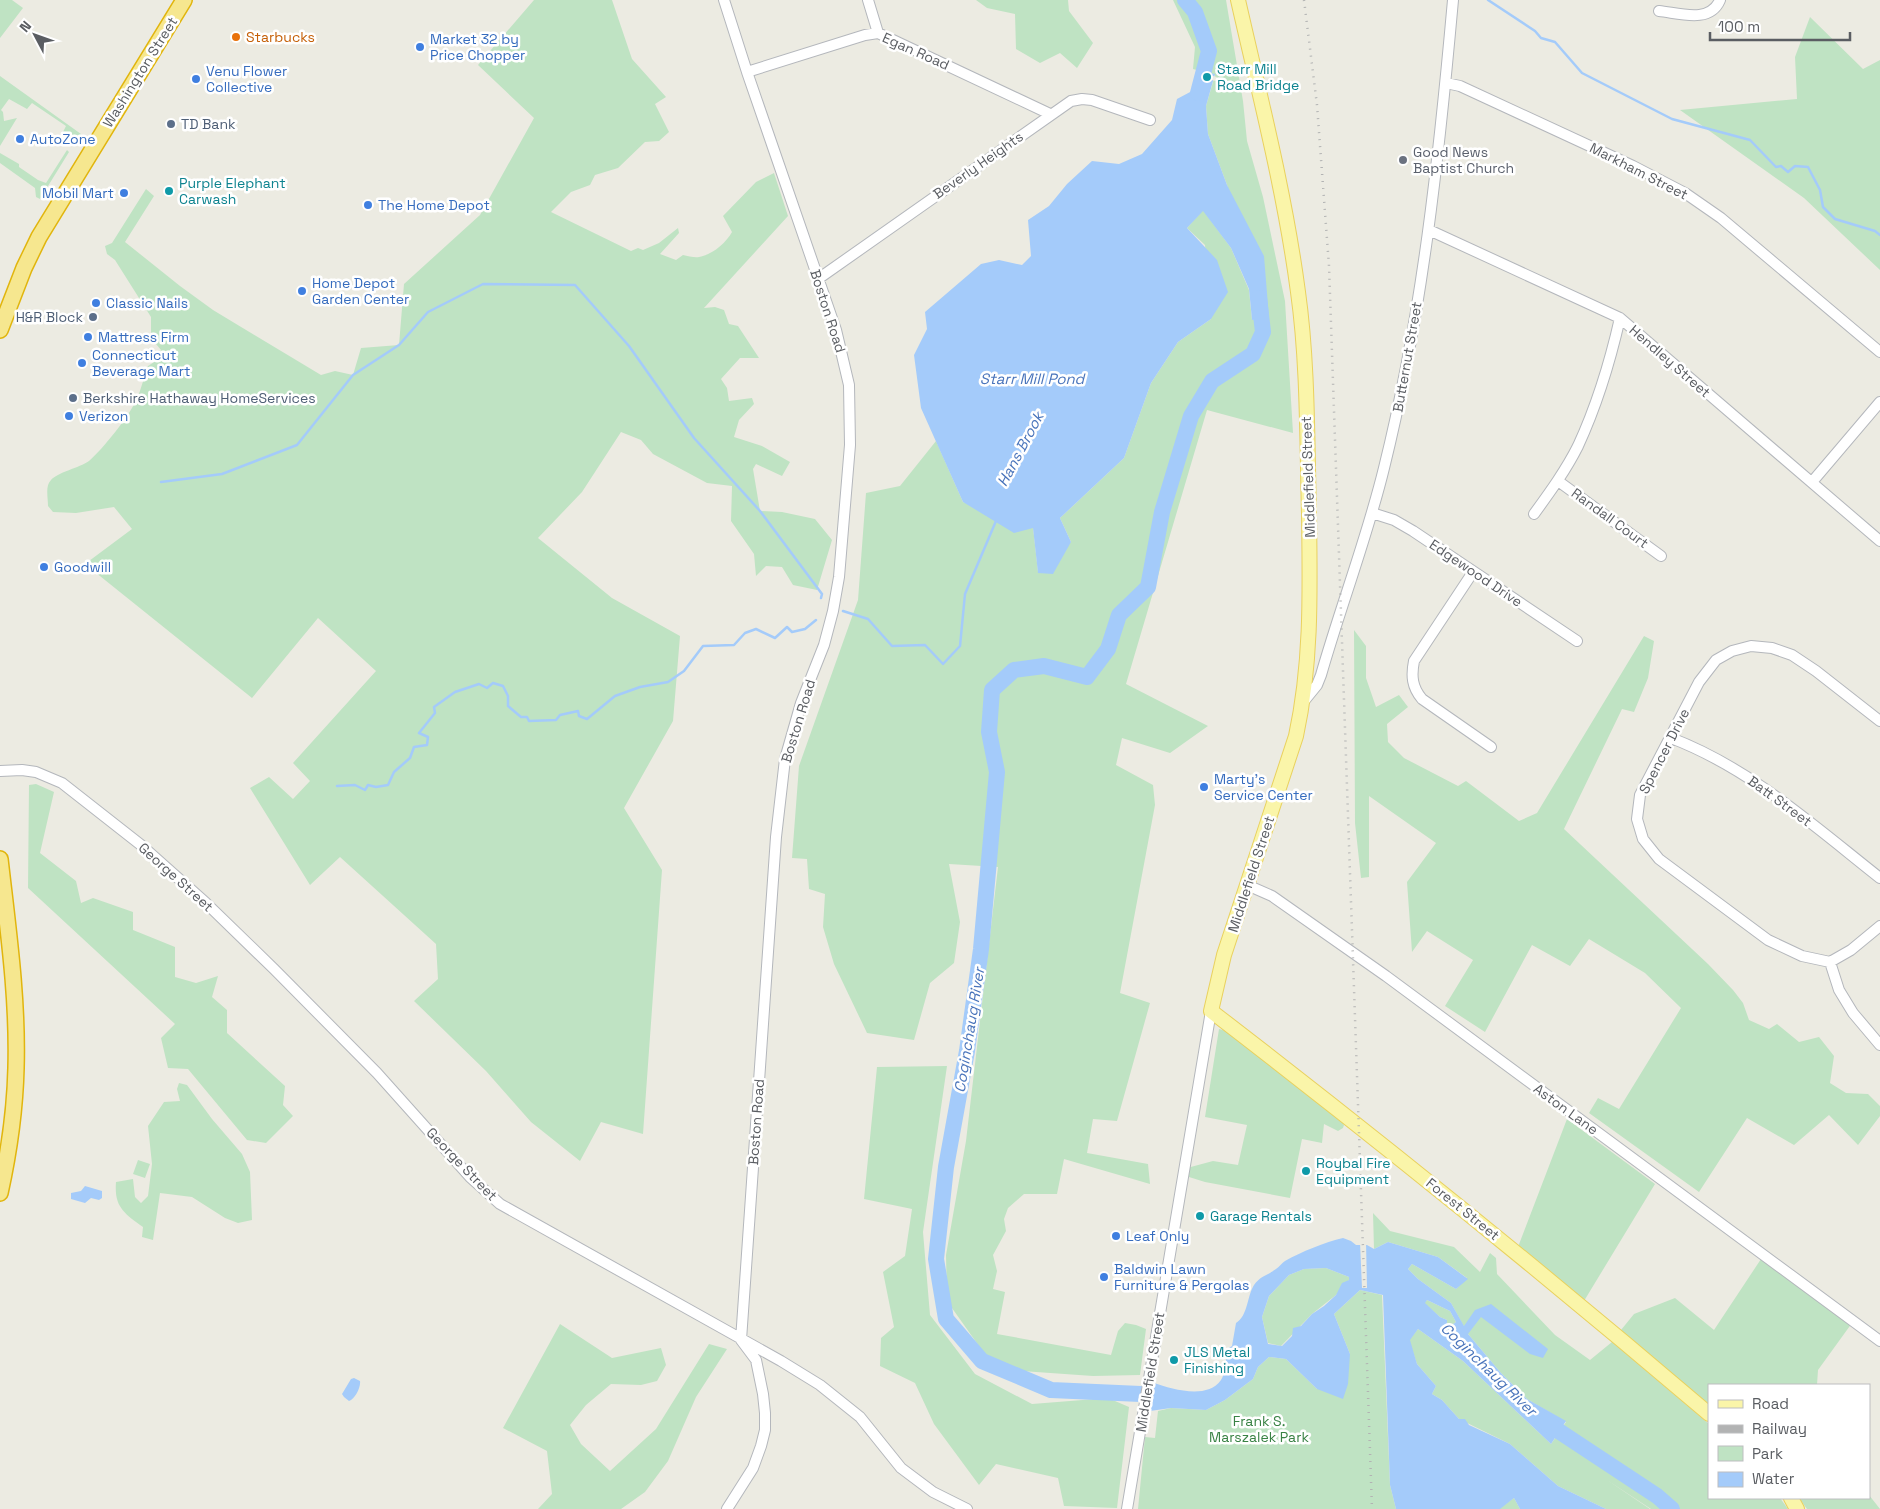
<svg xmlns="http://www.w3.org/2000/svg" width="1880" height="1509" viewBox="0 0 1880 1509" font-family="'Space Grotesk',sans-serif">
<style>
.green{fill:#bfe3c3}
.water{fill:#a4cbfa;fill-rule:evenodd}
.pier{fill:#ecebe2}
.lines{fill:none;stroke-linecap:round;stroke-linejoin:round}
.stream{stroke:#a4cbfa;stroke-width:2.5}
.river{stroke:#a4cbfa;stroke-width:16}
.minor-casing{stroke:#b4b7bc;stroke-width:12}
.major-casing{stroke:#e9d15e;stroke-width:16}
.highway-casing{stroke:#e1b50d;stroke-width:18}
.minor{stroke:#fff;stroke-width:10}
.major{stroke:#faf5a9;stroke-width:14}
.highway{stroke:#f6e78f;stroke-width:15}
.rail{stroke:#b2b3b3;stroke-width:2.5;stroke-dasharray:1 6;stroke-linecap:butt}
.food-dot{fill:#e8710a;stroke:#fff;stroke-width:2}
.shop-dot{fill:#3f7fe0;stroke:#fff;stroke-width:2}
.culture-dot{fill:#0f9aa8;stroke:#fff;stroke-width:2}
.service-dot{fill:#5c6f8a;stroke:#fff;stroke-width:2}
.worship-dot{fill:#6b7280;stroke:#fff;stroke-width:2}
.labels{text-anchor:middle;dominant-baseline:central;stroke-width:5;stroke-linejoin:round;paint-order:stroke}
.food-label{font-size:14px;fill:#c56008;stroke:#fff;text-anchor:start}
.shop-label{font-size:14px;fill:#366cbe;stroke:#fff;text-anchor:start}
.street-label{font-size:14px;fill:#5a5d62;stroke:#fff}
.culture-label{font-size:14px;fill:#0d838f;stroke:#fff;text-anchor:start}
.service-label{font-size:14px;fill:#4e5e75;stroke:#fff;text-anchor:start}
.worship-label{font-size:14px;fill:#5b616d;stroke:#fff;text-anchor:start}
.park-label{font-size:14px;fill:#398244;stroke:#fff}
.water-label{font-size:15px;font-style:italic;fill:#4974bb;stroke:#fff}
</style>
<rect width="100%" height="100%" fill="#ecebe2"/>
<!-- green -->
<path class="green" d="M0 0H12L23 8 0 38Z
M534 0H612L632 59 666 97 655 104 669 132 659 141 645 142 618 168 595 175 590 185 571 192 551 212 631 251 638 248 643 250 659 243 678 228 679 233 660 254 676 260 683 255C688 256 695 258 699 257 712 255 726 243 732 232L723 216 756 182 774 173 788 216 704 308 715 307 724 310 729 324 738 326 759 358H740L721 379 727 388 729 401 752 398 754 404 739 420 734 437 762 446 790 462 782 476 756 464 753 469 760 511 782 512 815 519 832 540 817 590 793 585 782 567 766 566 756 576 754 554 731 521 732 486 707 483 653 454 641 440 621 432 582 492 538 538 612 598 680 636 673 721 624 808 662 870 643 1134 601 1122 580 1161 531 1122 486 1071 414 1001 438 979 436 944 340 857 310 885 250 788 269 777 293 799 310 781 293 763 376 671 318 618 252 698 85 564 132 529 114 507 76 513 53 512 48 506C48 497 45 486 51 480 58 472 79 468 89 461 103 449 129 416 137 399 141 389 144 377 148 366L157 360 161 350 151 338V317L115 260 107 254 105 246 112 243 146 189 154 196 125 242 180 286 213 310 321 375 335 371 353 375 361 348 399 345 404 284 480 215 534 118 478 65Z
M976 0H1068L1069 11 1093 43 1077 68 1060 53 1040 63 1016 49 1015 14 987 8Z
M1173 0H1226L1243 101 1247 141 1263 197 1285 301 1293 433 1207 410 1126 684 1208 726 1170 753 1122 738 1116 765 1153 785 1155 805 1120 993 1150 1003 1117 1121 1093 1119 1087 1153 1148 1164 1150 1184 1064 1159 1057 1194H1024L1008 1208 1004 1219 1006 1231 993 1255 997 1271 993 1289 1005 1292 997 1334 1111 1355 1118 1331 1125 1323 1136 1325 1146 1329 1140 1375 1093 1376 1022 1371 986 1356 947 1301 946 1255 966 1141 998 867 949 864 960 922 954 963 930 983 914 1040 867 1033 834 964 823 927 825 894 809 889 807 859 792 858 799 766 858 600 866 493 900 486 936 441 963 502 1033 527 1038 572 1071 542 1060 518 1124 458 1151 383 1178 342 1211 319 1205 245 1187 228 1203 210 1231 248 1249 290 1252 320 1269 318 1227 185 1208 134 1206 106 1215 75 1193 69 1195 47Z
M1810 17 1863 69 1880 60V270L1804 198 1680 110 1797 99 1795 57Z
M0 76 81 134 77 140 63 132 66 126 32 103 27 109 9 99 1 110 3 112 4 121 17 118 0 146Z
M67 150 69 152 40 199 36 197 35 188 0 163V153L19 164V167L38 180 46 183Z
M1354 630 1366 646V678L1376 707 1399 695 1408 707 1387 724 1388 742 1404 758 1458 786 1466 781 1519 821 1537 813 1644 636 1654 641 1648 678 1634 712 1622 709 1564 829 1708 964 1733 990 1743 1003 1749 1020 1769 1029 1777 1024 1799 1042 1819 1037 1834 1056 1830 1083 1846 1093 1868 1094 1880 1106V1116L1858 1145 1829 1115 1794 1145 1747 1118 1699 1192 1589 1113 1598 1098 1619 1109 1681 1008 1645 973 1589 939 1570 966 1532 945 1485 1032 1445 1006 1473 960 1427 931 1412 952 1407 882 1436 843 1369 796V877L1361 878 1355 823Z
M36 784 54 792 40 853 76 881 81 903 93 898 133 912V930L175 947V977L196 983 218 976 212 997 227 1010V1033L285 1086 283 1105 293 1116 266 1143 247 1140 188 1069 168 1068 161 1038 175 1024 28 888 29 785Z
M1219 1029 1226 1031 1341 1120 1344 1125 1343 1128 1338 1131 1324 1124 1322 1143 1302 1139 1290 1198 1205 1182 1189 1177 1187 1168 1213 1161 1238 1165 1247 1125 1205 1117Z
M947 1066 923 1232 930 1315 975 1374 1032 1404 1108 1398 1129 1407 1117 1508 1064 1506 1058 1478 996 1464 979 1485 934 1424 915 1383 880 1366 881 1338 894 1327 883 1272 905 1256 912 1209 864 1199 877 1067Z
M179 1083 187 1085 212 1119 242 1154 250 1172 252 1220 238 1223 225 1218 192 1197 160 1193 153 1240 142 1237 143 1227C124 1213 114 1207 116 1182L133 1179 135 1197 141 1203 148 1196 152 1164 148 1126 164 1102 180 1101 177 1089Z
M1567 1119 1655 1184 1584 1301 1518 1247Z
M138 1160 150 1164 145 1178 133 1174Z
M1373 1213 1390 1231 1454 1247 1480 1272 1490 1253 1496 1258 1497 1274 1555 1335 1590 1360 1612 1342 1709 1424V1498H1780L1788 1509H1651L1607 1480 1650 1509H1606L1558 1486 1510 1444 1459 1419 1442 1400 1432 1394 1436 1386 1417 1364 1409 1340 1418 1329 1463 1361 1551 1444 1566 1422 1527 1399 1501 1373 1468 1334 1451 1303 1418 1279 1408 1269 1412 1264 1456 1289 1467 1278 1438 1257 1388 1242 1374 1249Z
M1761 1259 1852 1323 1818 1370 1817 1385H1709V1405L1621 1330 1634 1314 1675 1298 1714 1330Z
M1326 1268 1349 1277V1280L1336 1295 1312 1314 1281 1346 1268 1343 1262 1317 1269 1296 1289 1275 1304 1269Z
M1360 1290 1382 1295 1390 1485 1396 1509H1138L1145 1437 1155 1438 1158 1411 1171 1408 1206 1410 1225 1400 1253 1379 1258 1367 1269 1357 1286 1359 1317 1389 1350 1354 1334 1314Z
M1427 1300 1450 1311 1456 1322 1452 1325 1447 1324V1320L1440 1317 1424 1303Z
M560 1324 612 1358 661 1348 666 1365 657 1381 641 1385 611 1384 586 1405 570 1425 581 1444 610 1471 656 1429 709 1344 727 1349 696 1397 668 1461 645 1492 621 1509H538L552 1494 547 1451 503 1428Z
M1869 1495 1880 1509H1807L1799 1498H1869Z
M1514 1498 1520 1509H1500V1508Z"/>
<!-- water -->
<path class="water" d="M1199 71 1215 74 1206 106 1208 134 1227 185 1264 256 1269 318 1252 320 1249 289 1231 248 1203 211 1187 228 1217 260 1228 292 1211 319 1178 342 1151 383 1124 458 1060 518 1071 542 1053 574 1038 573 1033 528 1014 533 963 502 921 408 914 355 927 329 925 312 981 264 999 260 1022 265 1031 256 1028 220 1049 206 1067 184 1092 161 1119 164 1142 154 1172 120 1177 99 1192 91Z
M85 1186 102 1191V1198L99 1200 91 1198 85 1203 71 1199V1193L81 1191Z
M1343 1238 1351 1241 1356 1245H1367L1374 1249 1388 1242 1438 1257 1468 1279 1456 1289 1412 1264 1408 1269 1418 1279 1451 1303 1464 1326 1475 1310 1491 1304 1548 1349 1543 1358 1530 1354 1481 1317 1468 1334 1501 1373 1527 1399 1566 1421 1551 1444 1463 1361 1418 1329 1410 1340 1417 1364 1436 1386 1432 1394 1442 1400 1459 1419H1465L1469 1425 1510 1444 1558 1486 1606 1509H1520L1514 1498 1500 1509H1396L1390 1485 1383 1295 1360 1290 1334 1314 1350 1354 1348 1384 1343 1399 1317 1389 1286 1359 1269 1357 1258 1367 1253 1379 1225 1400 1206 1410 1171 1408 1150 1411 1154 1383C1172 1389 1207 1400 1221 1380 1226 1373 1226 1358 1227 1349L1232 1346 1236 1323C1248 1316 1247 1296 1254 1285 1260 1276 1268 1275 1276 1269 1279 1267 1282 1263 1285 1261 1301 1252 1325 1242 1343 1238ZM1326 1268 1349 1277V1280L1342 1283 1336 1295 1324 1306 1312 1314 1301 1326 1293 1328 1292 1336 1282 1346 1268 1344 1262 1317 1269 1296 1289 1275 1304 1269ZM1427 1300 1450 1311 1456 1322 1452 1325 1447 1324V1320L1440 1317 1425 1303Z
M354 1378 360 1381C361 1387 355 1399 349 1401L344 1397 342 1394 351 1379Z"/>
<!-- pier -->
<path class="pier" d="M1197 72 1217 77 1216 81 1196 77Z
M1360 1242H1366L1367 1288H1362Z"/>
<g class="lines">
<!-- stream -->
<path class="stream" d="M1488 0 1535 31 1541 38 1555 42 1582 73 1672 119 1750 140 1776 167 1781 166 1788 172 1795 166 1808 167 1820 190 1823 207 1835 219 1875 231 1880 235
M161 482 222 474 297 445 353 375 399 345 428 312 483 284 575 285 629 346 694 438 760 511 822 594 821 598
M843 611 868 619 892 646 925 645 943 664 960 646 965 594 996 521
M337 786 355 785 365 790 368 785 376 787 388 785 394 772 410 758 414 747 427 745 428 737 419 733 435 713 434 707 455 692 479 684 487 688 493 683 503 686 508 696V706L521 717H527L529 721 556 720 560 715 578 711 579 716 587 719 615 696 640 687 668 682 684 671 703 646 734 645 745 633 756 629 775 638 787 627 792 632 805 629 816 620"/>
<!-- river -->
<path class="river" d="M1185 0 1195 12 1209 51 1198 93
M1163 1395 1051 1390 982 1361 946 1319 936 1259 946 1167 967 1051 981 949 997 772 989 732 992 690 1014 670 1044 666 1087 677 1108 649 1119 615 1148 587 1162 512 1191 416 1212 381 1253 354 1263 332 1259 298
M1542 1420 1657 1496 1672 1509"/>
<defs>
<path id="minor" d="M724 0 747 72 836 330 849 385 850 445 839 577 833 611 824 645 801 703 785 759 776 837 741 1340 756 1360 763 1394 765 1413V1430L761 1446 753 1468 727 1509
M868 0 878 33
M1659 11C1679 13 1710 24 1720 0
M747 72 865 35 878 33 1050 114
M1446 83 1460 86 1633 166 1685 193 1721 218 1880 352
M1429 230 1620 318 1880 541
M818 279 1071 101 1082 99 1092 100 1150 120
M1558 481 1661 556
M1812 482 1880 402
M1372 513 1394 520 1413 531 1577 641
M1534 514C1550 492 1566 470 1578 446 1597 405 1610 362 1620 318
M1473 572 1414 661C1411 676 1412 687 1422 699L1491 747
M1304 701 1317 685 1321 675C1341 605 1367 538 1384 468 1422 315 1439 157 1453 0
M1880 721 1816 671 1792 655 1772 648 1751 646 1732 651 1716 660 1699 682 1640 795 1637 819 1643 839 1659 859 1768 940 1802 956 1830 962 1851 950 1880 926
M1671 738C1750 768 1814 826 1880 878
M0 771 22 770 36 772 62 783 141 845 206 903 274 969 377 1073 470 1177 500 1204 781 1361 820 1385 860 1417 901 1468 933 1492 967 1509
M1247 885 1272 896 1386 976 1880 1341
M1830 962 1839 990 1853 1013 1880 1045
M1127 1509 1211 1011"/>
<path id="major" d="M1238 0C1260 97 1285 193 1298 292 1308 363 1307 442 1309 514 1310 589 1312 662 1296 736L1224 955 1211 1011C1380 1141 1546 1275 1709 1414
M1791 1498 1797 1509"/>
<path id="highway" d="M0 330 24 268 39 237 184 0
M0 859C8 929 18 998 16 1068 15 1110 9 1152 0 1193"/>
</defs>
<!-- minor casing -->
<use href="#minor" class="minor-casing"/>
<!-- major casing -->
<use href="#major" class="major-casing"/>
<!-- highway casing -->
<use href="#highway" class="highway-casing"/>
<!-- minor -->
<use href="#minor" class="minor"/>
<!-- major -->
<use href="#major" class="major"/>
<!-- highway -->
<use href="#highway" class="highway"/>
<!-- rail -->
<path class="rail" d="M1304 0 1317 105 1329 266 1372 1509"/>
</g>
<!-- markers -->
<circle class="food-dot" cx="236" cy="37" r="5"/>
<g class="shop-dot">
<circle cx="420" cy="47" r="5"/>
<circle cx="196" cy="79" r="5"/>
<circle cx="20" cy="139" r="5"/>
<circle cx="124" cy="193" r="5"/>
<circle cx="368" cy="205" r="5"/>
<circle cx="302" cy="291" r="5"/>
<circle cx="96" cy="303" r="5"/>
<circle cx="88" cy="337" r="5"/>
<circle cx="82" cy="363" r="5"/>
<circle cx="69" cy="416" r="5"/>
<circle cx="44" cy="567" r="5"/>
<circle cx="1204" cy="787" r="5"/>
<circle cx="1116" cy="1236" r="5"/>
<circle cx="1104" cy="1277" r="5"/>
</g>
<g class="culture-dot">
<circle cx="1207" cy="77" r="5"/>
<circle cx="169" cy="191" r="5"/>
<circle cx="1306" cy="1171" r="5"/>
<circle cx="1200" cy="1216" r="5"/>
<circle cx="1174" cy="1360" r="5"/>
</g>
<g class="service-dot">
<circle cx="171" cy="124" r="5"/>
<circle cx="93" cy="317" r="5"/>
<circle cx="73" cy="398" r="5"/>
</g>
<circle class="worship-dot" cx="1403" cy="160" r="5"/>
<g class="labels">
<!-- food labels -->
<g class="food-label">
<text x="246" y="37">Starbucks</text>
</g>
<!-- shop labels -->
<g class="shop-label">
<text x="430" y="39">Market 32 by<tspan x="430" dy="16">Price Chopper</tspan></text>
<text x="206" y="71">Venu Flower<tspan x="206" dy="16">Collective</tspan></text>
<text x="30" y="139">AutoZone</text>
<text x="114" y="193" text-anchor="end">Mobil Mart</text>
<text x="378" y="205">The Home Depot</text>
<text x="312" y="283">Home Depot<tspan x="312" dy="16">Garden Center</tspan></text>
<text x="106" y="303">Classic Nails</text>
<text x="98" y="337">Mattress Firm</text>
<text x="92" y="355">Connecticut<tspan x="92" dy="16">Beverage Mart</tspan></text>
<text x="79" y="416">Verizon</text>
<text x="54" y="567">Goodwill</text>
<text x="1214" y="779">Marty's<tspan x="1214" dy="16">Service Center</tspan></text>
<text x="1126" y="1236">Leaf Only</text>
<text x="1114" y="1269">Baldwin Lawn<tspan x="1114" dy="16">Furniture &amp; Pergolas</tspan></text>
</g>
<!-- street labels -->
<g class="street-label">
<text transform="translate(916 51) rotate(24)">Egan Road</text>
<text transform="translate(140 72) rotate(-58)">Washington Street</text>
<text transform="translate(978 165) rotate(-35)">Beverly Heights</text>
<text transform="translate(1639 171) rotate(27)">Markham Street</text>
<text transform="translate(828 311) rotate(72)">Boston Road</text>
<text transform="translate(1407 357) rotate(-80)">Butternut Street</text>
<text transform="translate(1670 361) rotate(41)">Hendley Street</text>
<text transform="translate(1308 477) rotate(-92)">Middlefield Street</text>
<text transform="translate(1610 518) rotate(36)">Randall Court</text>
<text transform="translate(1476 573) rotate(34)">Edgewood Drive</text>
<text transform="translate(798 721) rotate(-73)">Boston Road</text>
<text transform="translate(1664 751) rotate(-63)">Spencer Drive</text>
<text transform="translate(1780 801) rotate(36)">Batt Street</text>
<text transform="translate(1251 874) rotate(-72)">Middlefield Street</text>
<text transform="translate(176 877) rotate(42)">George Street</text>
<text transform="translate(1566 1109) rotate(36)">Aston Lane</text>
<text transform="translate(756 1122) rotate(-86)">Boston Road</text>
<text transform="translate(462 1164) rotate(46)">George Street</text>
<text transform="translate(1463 1209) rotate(39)">Forest Street</text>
<text transform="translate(1150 1372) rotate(-81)">Middlefield Street</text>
</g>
<!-- culture labels -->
<g class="culture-label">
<text x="1217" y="69">Starr Mill<tspan x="1217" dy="16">Road Bridge</tspan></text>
<text x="179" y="183">Purple Elephant<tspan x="179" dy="16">Carwash</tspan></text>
<text x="1316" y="1163">Roybal Fire<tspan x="1316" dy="16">Equipment</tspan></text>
<text x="1210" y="1216">Garage Rentals</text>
<text x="1184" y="1352">JLS Metal<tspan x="1184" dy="16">Finishing</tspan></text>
</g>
<!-- service labels -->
<g class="service-label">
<text x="181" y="124">TD Bank</text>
<text x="83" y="317" text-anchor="end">H&amp;R Block</text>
<text x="83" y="398">Berkshire Hathaway HomeServices</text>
</g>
<!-- worship labels -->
<g class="worship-label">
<text x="1413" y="152">Good News<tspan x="1413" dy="16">Baptist Church</tspan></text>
</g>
<!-- park labels -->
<g class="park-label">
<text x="1259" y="1421">Frank S.<tspan x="1259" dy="16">Marszalek Park</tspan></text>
</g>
<!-- water labels -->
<g class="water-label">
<text x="1032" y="378">Starr Mill Pond</text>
<text transform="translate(1020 449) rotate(-62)">Hans Brook</text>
<text transform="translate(969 1030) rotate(-81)">Coginchaug River</text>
<text transform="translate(1489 1369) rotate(44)">Coginchaug River</text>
</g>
</g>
<!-- legend -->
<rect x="1708" y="1384" width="162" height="115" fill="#ffffff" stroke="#bdbec0"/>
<rect x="1718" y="1400" width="25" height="8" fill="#faf5a9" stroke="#bdbec0"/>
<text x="1752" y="1409" font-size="15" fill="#5a5d62">Road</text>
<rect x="1718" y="1425" width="25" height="8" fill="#b2b3b3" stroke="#bdbec0"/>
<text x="1752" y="1434" font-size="15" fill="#5a5d62">Railway</text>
<rect x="1718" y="1446" width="25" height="15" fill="#bfe3c3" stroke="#bdbec0"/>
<text x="1752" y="1459" font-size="15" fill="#5a5d62">Park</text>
<rect x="1718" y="1472" width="25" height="15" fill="#a4cbfa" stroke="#bdbec0"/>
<text x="1752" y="1484" font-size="15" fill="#5a5d62">Water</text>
<!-- north arrow -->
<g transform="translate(35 35) rotate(311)" stroke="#ffffff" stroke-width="4" paint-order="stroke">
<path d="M0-4L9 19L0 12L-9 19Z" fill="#5a5d62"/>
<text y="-8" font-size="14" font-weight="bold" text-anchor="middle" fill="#5a5d62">N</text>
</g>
<!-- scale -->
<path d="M1710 32v8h140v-8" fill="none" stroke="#5a5d62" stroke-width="2.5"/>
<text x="1718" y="32" font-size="15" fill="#5a5d62" stroke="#ffffff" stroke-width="4" paint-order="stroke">100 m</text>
</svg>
